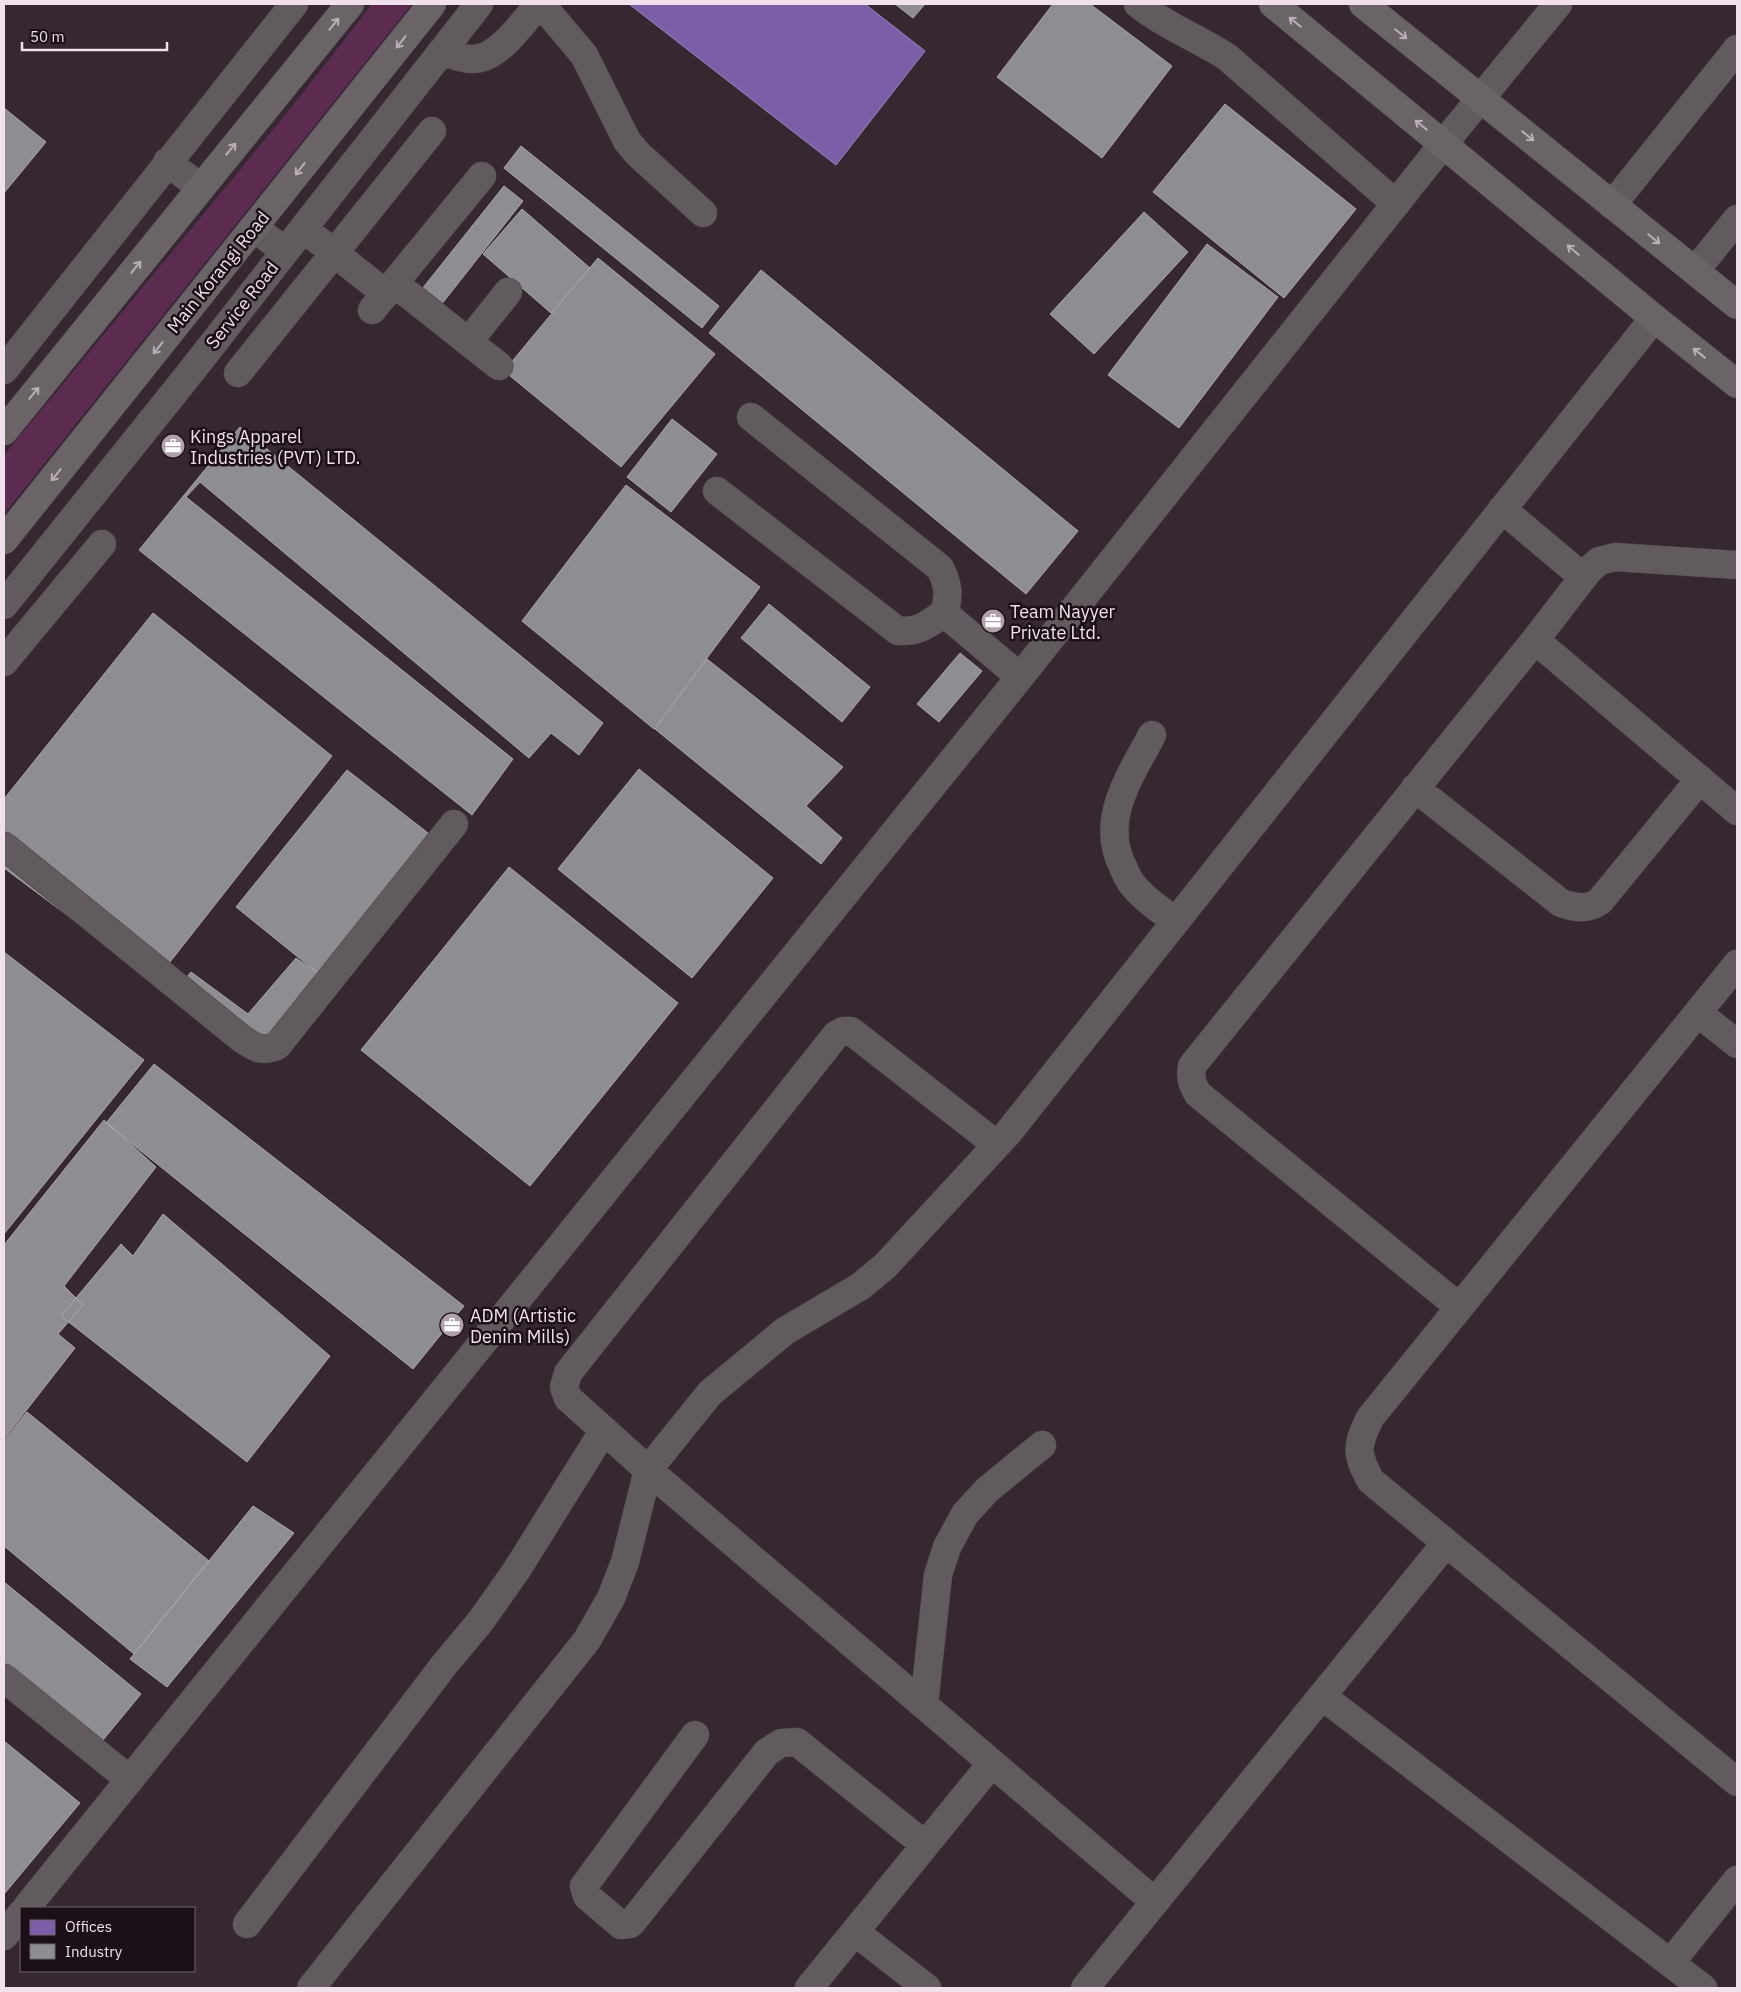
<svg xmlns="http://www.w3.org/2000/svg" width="1741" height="1992" viewBox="0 0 1741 1992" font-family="'IBM Plex Sans',sans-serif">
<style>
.green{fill:#5b2b50}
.offices{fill:#7b5ea7;stroke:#9e85bc}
.industry{fill:#8d8d92;stroke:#aba6ad}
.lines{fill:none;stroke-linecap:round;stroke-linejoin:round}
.minor-casing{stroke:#4e434a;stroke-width:29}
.major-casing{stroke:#4e434a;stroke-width:29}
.minor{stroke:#615a5e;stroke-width:28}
.major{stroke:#6a6467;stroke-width:28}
.oneway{stroke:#baafb7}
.labels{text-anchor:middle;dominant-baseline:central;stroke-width:5;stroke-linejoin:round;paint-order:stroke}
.street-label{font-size:18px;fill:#f0e1ec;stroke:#1b1018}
.poi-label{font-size:18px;fill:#f0e1ec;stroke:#1b1018;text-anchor:start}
</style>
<rect width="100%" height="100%" fill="#352831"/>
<!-- green -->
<path class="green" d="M372 4H412L4 514V455L290 109Z"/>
<!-- offices -->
<path class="offices" d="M629 4H865L925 51 836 165Z"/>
<!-- industry -->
<path class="industry" d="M895 4H925L913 18Z
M1053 4H1090L1172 66 1102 158 997 77Z
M1225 104 1356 209 1284 298 1153 192Z
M4 108 46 142 4 193Z
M521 146 719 306 702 328 504 168Z
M504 186 523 201 437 310 418 294Z
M522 209 590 268 551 313 483 254Z
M1144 212 1188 252 1094 354 1050 314Z
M1207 244 1278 297 1179 428 1108 375Z
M598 258 715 354 621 467 504 371Z
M761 270 1078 531 1026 594 709 333Z
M672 419 717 454 671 512 627 477Z
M240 427 603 723 579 755 551 733 529 758 200 482 186 497 513 759 472 815 139 550Z
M626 485 760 587 654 729 522 621Z
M769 604 870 687 842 722 741 638Z
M153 613 332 756 155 981 4 868V799Z
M960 653 982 671 939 722 917 704Z
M707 659 843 767 806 806 842 838 821 864 655 729Z
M639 769 773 878 692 978 558 869Z
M347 770 428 833 319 974 236 907Z
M509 867 678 1003 530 1186 361 1050Z
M4 952 144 1060 4 1234Z
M296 958 319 974 253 1056 173 994 191 972 248 1014Z
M154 1064 464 1306 413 1369 106 1123Z
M104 1120 156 1167 64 1286 83 1305 58 1334 75 1348 4 1439V1245Z
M163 1214 330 1356 247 1462 61 1316 121 1244 133 1256Z
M27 1412 209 1561 134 1654 4 1546V1441Z
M253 1506 294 1533 167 1687 130 1659Z
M4 1582 141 1694 98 1746 4 1670Z
M4 1741 80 1803 5 1893 4 1892Z"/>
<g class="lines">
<defs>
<path id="minor" d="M541 4 584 55 627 141 638 154 703 213
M1138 4C1165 26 1198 38 1227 57L1396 204
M442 51C451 54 461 59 472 59 498 60 523 22 539 4
M167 162 200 187
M1612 205 1737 49
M254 228 285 251
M304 229 386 294
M1695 271 1737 219
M394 283 499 366
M372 310 482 176
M468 342 508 292
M4 370 294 4
M238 373 432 131
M751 417 940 568C948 584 950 595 944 613L1020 677
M717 491 898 631C919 632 927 625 944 613
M1502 509 1583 577
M4 605 186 378 479 4
M1535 640 1737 811
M4 662 102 544
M1152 735C1130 777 1099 819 1123 867 1126 873 1128 879 1132 884 1144 899 1160 910 1176 921
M1415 788 1561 903C1575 908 1588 910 1600 901L1700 779
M4 846 242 1039C256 1048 260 1052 277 1046L454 824
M1737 964 1370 1418C1356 1446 1356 1454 1371 1481L1737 1782
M1698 1013 1737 1044
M997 1145 851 1031H843L836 1035 568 1373 564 1387 568 1398 648 1470 1155 1902
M1459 1307 1198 1094C1192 1084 1190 1078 1192 1066L1535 640 1589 570 1599 561 1615 557 1737 565
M4 1678 130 1780
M1322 1696 1703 1988
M924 1705 938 1575 947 1547 965 1514 987 1490 1042 1445
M695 1735 584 1886 587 1896 621 1925 630 1924 633 1921 767 1752 781 1743 797 1742 925 1845
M26 1908 1020 677 1444 143 1558 4
M247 1924 444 1665 480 1622 516 1571 604 1430
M855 1932 927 1988
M4 1936 21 1914
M1671 1962 1737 1880
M311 1988 587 1640 611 1598 625 1562 648 1470 710 1393 785 1331 861 1286 885 1266 1008 1133 1654 318
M809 1988 992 1763
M1085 1988 1446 1543"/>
<path id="major" d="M1273 4 1654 318 1737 384
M1363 4 1737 305
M4 431 350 4
M4 540 432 4"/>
</defs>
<!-- minor casing -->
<use href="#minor" class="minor-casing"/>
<!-- major casing -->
<use href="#major" class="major-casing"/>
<!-- minor -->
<use href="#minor" class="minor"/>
<!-- major -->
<use href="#major" class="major"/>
</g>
<!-- one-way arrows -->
<defs><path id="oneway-shaft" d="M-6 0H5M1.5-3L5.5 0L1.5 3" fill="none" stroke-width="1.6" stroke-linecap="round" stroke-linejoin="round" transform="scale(1.25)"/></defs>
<g class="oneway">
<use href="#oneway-shaft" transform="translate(1295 22) rotate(-141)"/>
<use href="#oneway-shaft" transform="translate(334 24) rotate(-51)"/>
<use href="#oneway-shaft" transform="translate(1401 34) rotate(39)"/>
<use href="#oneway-shaft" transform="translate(401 42) rotate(128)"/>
<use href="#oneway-shaft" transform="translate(1421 125) rotate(-141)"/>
<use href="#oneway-shaft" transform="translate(1528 136) rotate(39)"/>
<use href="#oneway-shaft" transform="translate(231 149) rotate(-50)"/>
<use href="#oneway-shaft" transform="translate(300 169) rotate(128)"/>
<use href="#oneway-shaft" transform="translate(1654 239) rotate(39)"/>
<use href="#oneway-shaft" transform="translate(1573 250) rotate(-140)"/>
<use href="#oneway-shaft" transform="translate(136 267) rotate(-51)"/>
<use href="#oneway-shaft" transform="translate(158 348) rotate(129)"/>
<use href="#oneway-shaft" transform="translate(1699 353) rotate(-142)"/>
<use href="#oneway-shaft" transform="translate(34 393) rotate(-51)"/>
<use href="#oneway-shaft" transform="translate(56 475) rotate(129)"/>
</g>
<!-- icons -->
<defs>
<symbol id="office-disc" viewBox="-11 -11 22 22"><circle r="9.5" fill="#afa0ab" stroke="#1b1018"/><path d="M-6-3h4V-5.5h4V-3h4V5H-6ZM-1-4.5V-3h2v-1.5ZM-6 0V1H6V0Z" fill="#fff"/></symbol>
</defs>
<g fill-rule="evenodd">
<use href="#office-disc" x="159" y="432" width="28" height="28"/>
<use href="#office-disc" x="979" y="607" width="28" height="28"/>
<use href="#office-disc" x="438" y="1311" width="28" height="28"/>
</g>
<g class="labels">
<!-- street labels -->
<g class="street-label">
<text transform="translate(218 272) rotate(-51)">Main Korangi Road</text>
<text transform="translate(242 305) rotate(-52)">Service Road</text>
</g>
<!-- poi labels -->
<g class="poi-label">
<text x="190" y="436">Kings Apparel<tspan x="190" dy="21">Industries (PVT) LTD.</tspan></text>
<text x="1010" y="611">Team Nayyer<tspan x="1010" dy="21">Private Ltd.</tspan></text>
<text x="470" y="1315">ADM (Artistic<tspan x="470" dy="21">Denim Mills)</tspan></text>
</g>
</g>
<!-- border -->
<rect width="1741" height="1992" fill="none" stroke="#f0e1ec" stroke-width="10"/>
<!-- legend -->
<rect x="20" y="1907" width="175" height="65" fill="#1b1018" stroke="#70646d"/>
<rect x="30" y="1920" width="25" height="15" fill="#7b5ea7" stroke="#70646d"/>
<text x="65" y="1932" font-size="15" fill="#f0e1ec">Offices</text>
<rect x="30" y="1944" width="25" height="15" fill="#8d8d92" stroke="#70646d"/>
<text x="65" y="1957" font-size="15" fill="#f0e1ec">Industry</text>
<!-- scale -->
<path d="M22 42v8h145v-8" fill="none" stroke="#f0e1ec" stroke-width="2.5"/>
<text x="30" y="42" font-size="15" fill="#f0e1ec" stroke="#1b1018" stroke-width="4" paint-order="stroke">50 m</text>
</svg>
